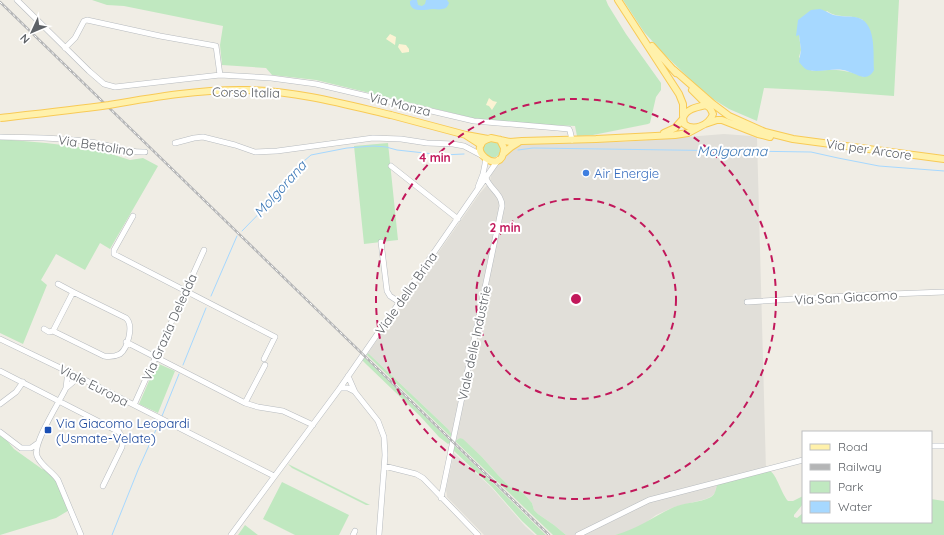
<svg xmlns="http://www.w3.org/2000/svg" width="944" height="535" viewBox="0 0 944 535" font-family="Quicksand,sans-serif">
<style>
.industrial{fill:#e1dfd9}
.green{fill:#c0e8c0;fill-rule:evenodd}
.sand{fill:#fcf3d4}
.water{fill:#a6d8ff}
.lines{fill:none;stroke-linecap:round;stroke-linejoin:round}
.stream{stroke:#a6d8ff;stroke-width:1}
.minor-casing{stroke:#b7bbbf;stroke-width:6}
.major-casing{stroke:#f8ca56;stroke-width:8}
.minor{stroke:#fff;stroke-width:5}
.major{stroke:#fff1ab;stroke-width:6}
.rail-casing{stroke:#b4b5b6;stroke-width:2.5}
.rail{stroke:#fff;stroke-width:1;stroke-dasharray:3;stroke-linecap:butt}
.major-bridge-casing{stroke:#f8ca56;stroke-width:8;stroke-linecap:butt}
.major-bridge{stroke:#fff1ab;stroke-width:6}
.ring{fill:none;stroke:#c2185b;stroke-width:2;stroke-dasharray:7 5}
.shop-dot{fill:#3f7fe0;stroke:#fff;stroke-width:1.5}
.transit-dot{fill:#1a4fb4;stroke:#fff;stroke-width:1.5}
.labels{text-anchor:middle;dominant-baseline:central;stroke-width:4;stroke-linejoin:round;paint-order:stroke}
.street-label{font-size:13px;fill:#5d6166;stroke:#fff}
.shop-label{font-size:13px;fill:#366cbe;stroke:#fff;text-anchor:start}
.transit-label{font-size:13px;fill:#164399;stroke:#fff;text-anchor:start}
.water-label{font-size:14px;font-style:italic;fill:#3c78b7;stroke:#fff}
.centre{fill:#c2185b;stroke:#fff;stroke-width:2}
.ring-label{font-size:12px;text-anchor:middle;font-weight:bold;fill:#c2185b;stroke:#fff;stroke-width:4;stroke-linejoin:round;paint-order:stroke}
</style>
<rect width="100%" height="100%" fill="#f0ede5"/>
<!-- industrial -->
<path class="industrial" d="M724 134 751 136 757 138 766 471 716 488 715 493 712 496 706 499 674 507 656 515 644 524 624 533 615 535H566L554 525 538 514 534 510 532 503 526 496 519 490 510 487 498 475 482 457 463 440 460 438 455 441 452 438 448 429 368 353 480 193 490 182 491 175 496 166 507 153 519 145 534 143 623 142Z
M454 453 491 487 525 526 535 535H484L447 497 446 489Z"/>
<!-- green -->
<path class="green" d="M92 0H606L608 5 626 34 661 83V90L656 97 650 123 648 124 593 135 577 136 575 126 530 124 473 118 316 80 272 75 266 68 222 65 220 45 223 26 124 6 107 5Z
M623 0H899L894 96 827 91 764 88 757 121 729 109 713 99 696 85 664 54 644 32ZM827 11C837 19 852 14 863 20L864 77C842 68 834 70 812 71L799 57 801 50 799 35Z
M0 139 46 143 95 149 130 160 143 158 158 166 110 249 100 243 85 270 56 254 41 280 47 285 23 344 0 333Z
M483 149a9 9 0 1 1 18 0a9 9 0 1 1-18 0Z
M388 143 398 240 364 244 354 146Z
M368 353 448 429 452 435V438L370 358 367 355Z
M364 357 365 358 451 442 448 444 439 437 420 416 367 365 362 360Z
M159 364 175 371 158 413 139 404 155 367Z
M0 432 14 449 42 469 52 472 71 509 56 518 0 535Z
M460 438 463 439 482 457 498 475 510 487 519 490 526 496 532 503 534 510 538 514 554 525 566 535H553L455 441Z
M454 445 546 535H537L522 521 492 487 454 451Z
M288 464 370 505H366L292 468Z
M770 471C777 475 781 493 788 501H793L803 496V504L794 515V517L797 518 803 513V522H931V499L944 501V535H615C638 529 654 516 674 507 686 502 699 503 711 497 716 494 715 489 718 484Z
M282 482 349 515 339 535H295L263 519Z
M245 525 258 535H238Z"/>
<!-- sand -->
<path class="sand" d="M390 34 396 37 395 45 386 39Z
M399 44 406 45 409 49V52L402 53 398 47Z
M489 98 493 101 497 102 492 110 489 106 486 105Z"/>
<!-- water -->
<path class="water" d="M412 0H417L418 5 422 6 425 4 426 0H447L449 3C448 6 446 9 442 9 439 10 436 9 433 9 424 10 409 13 410 1Z
M820 9C824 10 827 12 831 14 837 17 848 16 855 17 877 20 873 53 874 70 872 74 869 77 864 77 857 76 850 71 843 70 832 68 819 73 808 70 804 69 802 65 799 62L801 50 799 35 796 36 798 20 811 10Z"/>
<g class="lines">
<!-- stream -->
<path class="stream" d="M518 150 533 148 811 152 838 158 879 166 944 171
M242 231 281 191 294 176 304 161 311 155 347 148 373 146 386 147 397 150 443 155 464 154
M211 296 237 236
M183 365 206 308
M162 416 179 374
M112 535 138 470 159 423"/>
<defs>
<path id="minor" d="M17 0 89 71 104 84 115 87 220 75 271 78 316 84 474 121 569 129 570 131 572 140
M65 48 75 38 84 21 87 20 160 36 216 46 220 75
M0 137C30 138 60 137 90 142 108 144 126 153 145 152
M175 143 194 138 203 137 235 145 255 152 277 151 373 138 401 139 427 143 453 144 464 146 483 156
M391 166 458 219
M478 187 483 174 486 159
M133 216 114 250V254L275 337 264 359
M381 242 387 291 390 296 399 302
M58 284 73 292
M747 302 865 295 944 292
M44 329 49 332 53 331 104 356C109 357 114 357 120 354 128 348 134 325 126 318L73 292 53 331
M0 339 77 376 274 476
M126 342 245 403 258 407 283 411 313 425
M0 371 119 432 123 439 122 447 103 486
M70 372 67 379 66 388C60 401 32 444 37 456 41 466 52 471 58 480L81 535
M348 376 355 392 378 421 384 437 385 455 379 535
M66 388 73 382 77 376
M340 388H348L354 391
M245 403 265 365
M0 404 16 392 23 382
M134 405 204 250
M0 432 21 448H31L38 443
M931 446H944
M384 466 416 474 423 478 478 535
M441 498 502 206C502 194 490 189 486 178
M231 535 340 388 498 160
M353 535 355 531
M578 535 649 500 803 460"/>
<path id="major" d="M618 0 679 94 683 104V116
M652 46 676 73
M674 70 713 104 729 116 765 132 793 139 944 159
M692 90 708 106
M706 105 710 108 713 114C709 125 694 132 684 124L683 118C686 109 697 107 706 105Z
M391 115 466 135 488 139
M705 124 717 120H722L758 134 770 137
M664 133 675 128 682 120
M467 136 481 145
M500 140 504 148C503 180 460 146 491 138L510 142 522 141 596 139 675 135 688 133 701 126
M503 154 511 147 519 142"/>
</defs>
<!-- minor casing -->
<use href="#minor" class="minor-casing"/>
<!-- major casing -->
<use href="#major" class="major-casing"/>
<!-- minor -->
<use href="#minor" class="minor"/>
<!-- major -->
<use href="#major" class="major"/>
<defs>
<path id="rail" d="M0 2 549 535"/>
</defs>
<!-- rail casing -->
<use href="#rail" class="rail-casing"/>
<!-- rail -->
<use href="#rail" class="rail"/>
<defs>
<path id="major-bridge" d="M0 118C36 114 73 110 109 105 155 97 201 89 247 90 296 91 344 104 391 115"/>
</defs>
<!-- major-bridge casing -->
<use href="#major-bridge" class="major-bridge-casing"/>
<!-- major-bridge -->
<use href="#major-bridge" class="major-bridge"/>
</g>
<!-- distance rings -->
<g class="ring">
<circle cx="576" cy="299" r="100"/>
<circle cx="576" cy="299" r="200"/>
</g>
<!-- markers -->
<circle class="shop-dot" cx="586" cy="173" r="4"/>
<rect class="transit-dot" x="44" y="426" width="8" height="8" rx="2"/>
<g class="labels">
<!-- street labels -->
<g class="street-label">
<text transform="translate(246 92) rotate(1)">Corso Italia</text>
<text transform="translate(400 104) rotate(14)">Via Monza</text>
<text transform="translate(96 145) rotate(9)">Via Bettolino</text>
<text transform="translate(869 149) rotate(8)">Via per Arcore</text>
<text transform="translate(406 293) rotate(-55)">Viale della Brina</text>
<text transform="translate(846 297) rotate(-3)">Via San Giacomo</text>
<text transform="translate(169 327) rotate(-66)">Via Grazia Deledda</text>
<text transform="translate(474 343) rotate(-78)">Viale delle Industrie</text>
<text transform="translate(94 385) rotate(27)">Viale Europa</text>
</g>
<!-- shop labels -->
<g class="shop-label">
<text x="594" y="173">Air Energie</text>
</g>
<!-- transit labels -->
<g class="transit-label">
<text x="56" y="423">Via Giacomo Leopardi<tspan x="56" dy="15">(Usmate-Velate)</tspan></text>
</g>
<!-- water labels -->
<g class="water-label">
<text x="732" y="151">Molgorana</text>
<text transform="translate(280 189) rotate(-48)">Molgorana</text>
</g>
</g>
<circle cx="576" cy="299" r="6" class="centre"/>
<g class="ring-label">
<text x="435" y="162">4 min</text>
<text x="505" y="232">2 min</text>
</g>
<!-- legend -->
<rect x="802" y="431" width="130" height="92" fill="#ffffff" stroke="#bec0c2"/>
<rect x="810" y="444" width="20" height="6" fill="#fff1ab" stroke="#bec0c2"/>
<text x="838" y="451" font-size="12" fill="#5d6166">Road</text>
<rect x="810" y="464" width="20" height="6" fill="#b4b5b6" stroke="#bec0c2"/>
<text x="838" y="471" font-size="12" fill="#5d6166">Railway</text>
<rect x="810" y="481" width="20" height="12" fill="#c0e8c0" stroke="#bec0c2"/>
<text x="838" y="491" font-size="12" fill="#5d6166">Park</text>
<rect x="810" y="501" width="20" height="12" fill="#a6d8ff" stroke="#bec0c2"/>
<text x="838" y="511" font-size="12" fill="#5d6166">Water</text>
<!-- north arrow -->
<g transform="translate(32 32) rotate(226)" stroke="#ffffff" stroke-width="3" paint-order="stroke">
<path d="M0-3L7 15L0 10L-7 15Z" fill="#5d6166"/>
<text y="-6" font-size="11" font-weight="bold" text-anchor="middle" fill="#5d6166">N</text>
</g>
</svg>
